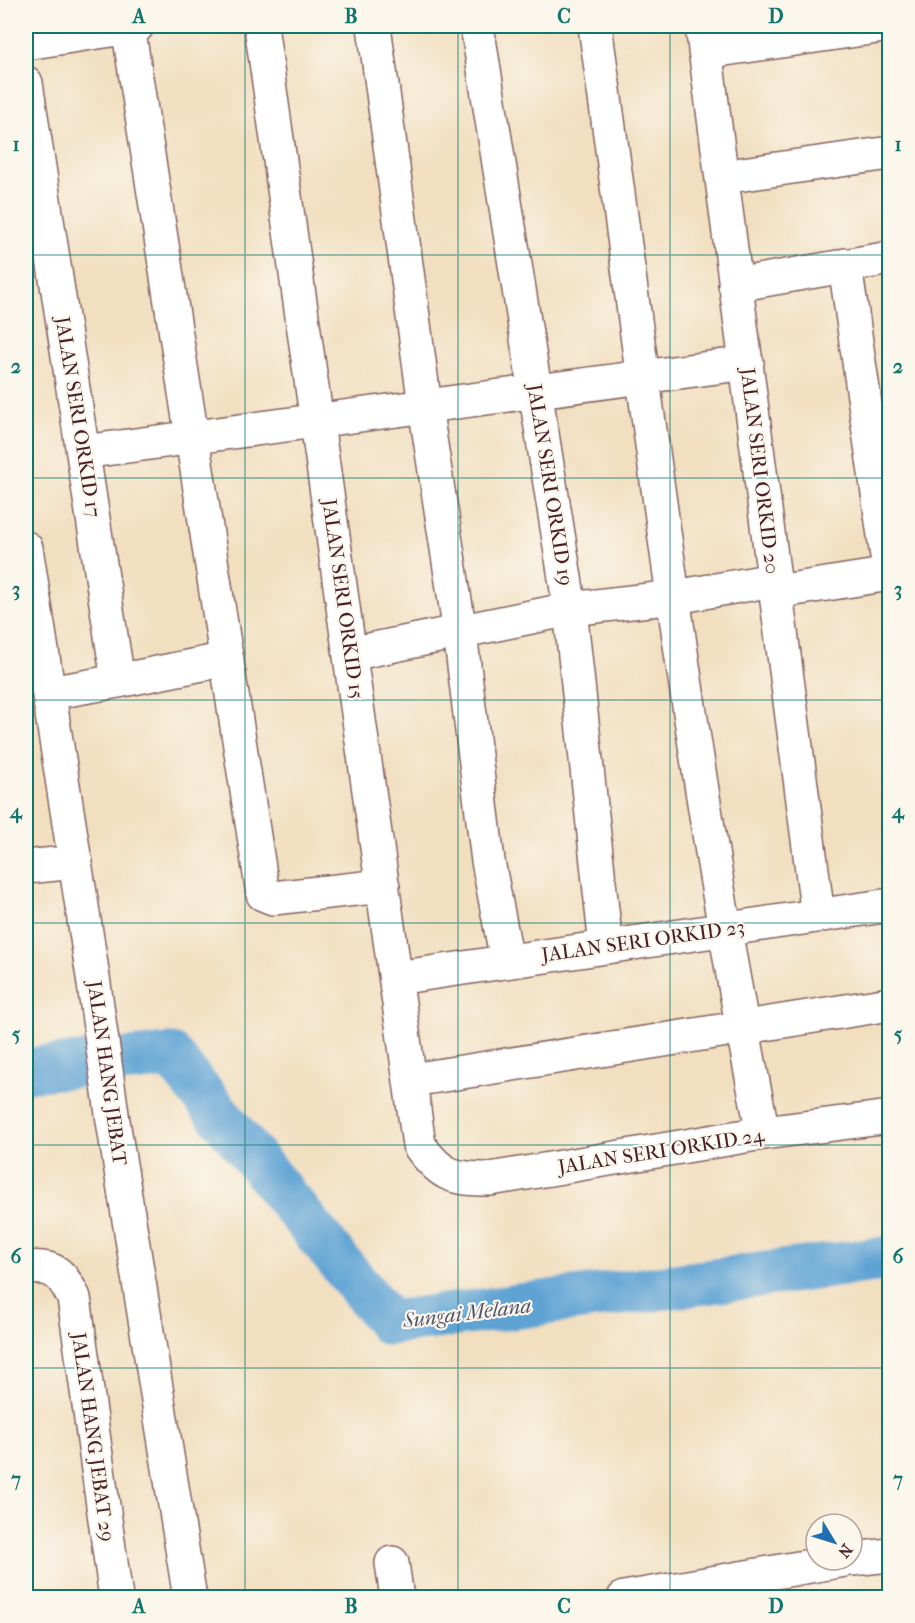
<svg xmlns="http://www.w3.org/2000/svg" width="915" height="1623" viewBox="0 0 915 1623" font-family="'IM FELL French Canon',serif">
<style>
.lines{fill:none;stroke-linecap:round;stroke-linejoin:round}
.river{stroke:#5fa3d4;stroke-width:45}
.minor-casing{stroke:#84625f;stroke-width:36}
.minor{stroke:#fff;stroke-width:33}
.grid{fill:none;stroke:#0f766e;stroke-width:1.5;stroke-opacity:0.55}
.labels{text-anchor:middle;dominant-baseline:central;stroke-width:4.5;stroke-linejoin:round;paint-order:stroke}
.street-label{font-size:20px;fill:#4a1f2b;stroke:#fbf7ec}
.water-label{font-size:21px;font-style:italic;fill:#52546f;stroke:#fbf7ec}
.neatline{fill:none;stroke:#0f766e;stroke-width:2}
.grid-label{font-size:20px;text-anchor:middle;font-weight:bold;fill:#0f766e}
</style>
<rect width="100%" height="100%" fill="#fbf7ec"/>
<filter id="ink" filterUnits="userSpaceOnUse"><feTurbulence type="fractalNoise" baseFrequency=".0167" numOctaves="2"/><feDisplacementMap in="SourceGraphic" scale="12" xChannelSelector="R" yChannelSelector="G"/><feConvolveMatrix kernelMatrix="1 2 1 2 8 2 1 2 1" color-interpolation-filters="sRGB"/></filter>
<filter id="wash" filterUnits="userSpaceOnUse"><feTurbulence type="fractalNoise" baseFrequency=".008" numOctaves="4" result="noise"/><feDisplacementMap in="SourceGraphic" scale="24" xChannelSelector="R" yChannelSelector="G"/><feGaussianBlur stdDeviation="1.35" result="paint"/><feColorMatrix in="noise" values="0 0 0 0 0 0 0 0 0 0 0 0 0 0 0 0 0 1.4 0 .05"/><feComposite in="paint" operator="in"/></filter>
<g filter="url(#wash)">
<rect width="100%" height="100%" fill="#f1dfc0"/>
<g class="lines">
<!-- river -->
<path class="river" d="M26 1070 171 1056 389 1323 890 1258"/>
</g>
</g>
<g filter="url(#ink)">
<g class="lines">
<defs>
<path id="minor" d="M128 26 263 894 273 898 383 886
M261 26 419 1145C441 1176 453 1179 490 1179L763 1133 890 1117
M374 26 425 406 460 633 488 861 507 961
M477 26 570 609 606 947
M595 26C647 395 689 767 763 1133
M702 26 818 916
M26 43 137 26
M705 52 884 26
M26 83 118 681 49 693
M722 177 890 153
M845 265 890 577
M735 285 890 258
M83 452 747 363
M26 548 93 977 113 1121 190 1598
M776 592 890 574
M350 654 570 609 675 597 774 580
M118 681 227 659
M26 867 76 862
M396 978 890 905
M412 1080 890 1004
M26 1268C54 1265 62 1273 74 1298L116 1598
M852 1559 890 1555
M392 1563 397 1598
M624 1598 845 1560"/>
</defs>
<!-- minor casing -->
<use href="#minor" class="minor-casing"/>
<!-- minor -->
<use href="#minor" class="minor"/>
</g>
</g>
<!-- grid -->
<path class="grid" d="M245 26V1598M458 26V1598M670 26V1598M26 255H890M26 478H890M26 700H890M26 923H890M26 1145H890M26 1368H890"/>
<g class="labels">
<!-- street labels -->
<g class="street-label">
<text transform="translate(78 417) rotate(81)">JALAN SERI ORKID 17</text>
<text transform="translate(760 471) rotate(83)">JALAN SERI ORKID 20</text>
<text transform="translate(550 485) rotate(81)">JALAN SERI ORKID 19</text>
<text transform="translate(343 599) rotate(82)">JALAN SERI ORKID 15</text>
<text transform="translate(643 941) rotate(-8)">JALAN SERI ORKID 23</text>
<text transform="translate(107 1073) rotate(82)">JALAN HANG JEBAT</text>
<text transform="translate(661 1151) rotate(-9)">JALAN SERI ORKID 24</text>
<text transform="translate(93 1437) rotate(82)">JALAN HANG JEBAT 29</text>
</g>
<!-- water labels -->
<g class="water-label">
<text transform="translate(467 1313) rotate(-7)">Sungai Melana</text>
</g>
</g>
<!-- margin -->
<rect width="915" height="1623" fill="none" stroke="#fbf7ec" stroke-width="66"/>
<!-- north arrow -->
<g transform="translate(834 1542) rotate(128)"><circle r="28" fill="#fbf7ec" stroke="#b4a19f" stroke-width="1.5"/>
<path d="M0-4.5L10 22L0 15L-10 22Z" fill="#1f6fb2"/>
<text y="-9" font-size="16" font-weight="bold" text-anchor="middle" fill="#4a1f2b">N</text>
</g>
<rect x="33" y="33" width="849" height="1557" class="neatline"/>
<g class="grid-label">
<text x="139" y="23">A</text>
<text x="351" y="23">B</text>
<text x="564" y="23">C</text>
<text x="776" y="23">D</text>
<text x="16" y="151">1</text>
<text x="898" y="151">1</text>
<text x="16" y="373">2</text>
<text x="898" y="373">2</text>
<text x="16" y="596">3</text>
<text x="898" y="596">3</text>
<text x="16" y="818">4</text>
<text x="898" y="818">4</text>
<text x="16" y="1041">5</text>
<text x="898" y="1041">5</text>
<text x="16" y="1263">6</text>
<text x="898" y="1263">6</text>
<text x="16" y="1486">7</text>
<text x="898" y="1486">7</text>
<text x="139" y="1613">A</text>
<text x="351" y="1613">B</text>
<text x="564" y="1613">C</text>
<text x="776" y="1613">D</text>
</g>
</svg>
